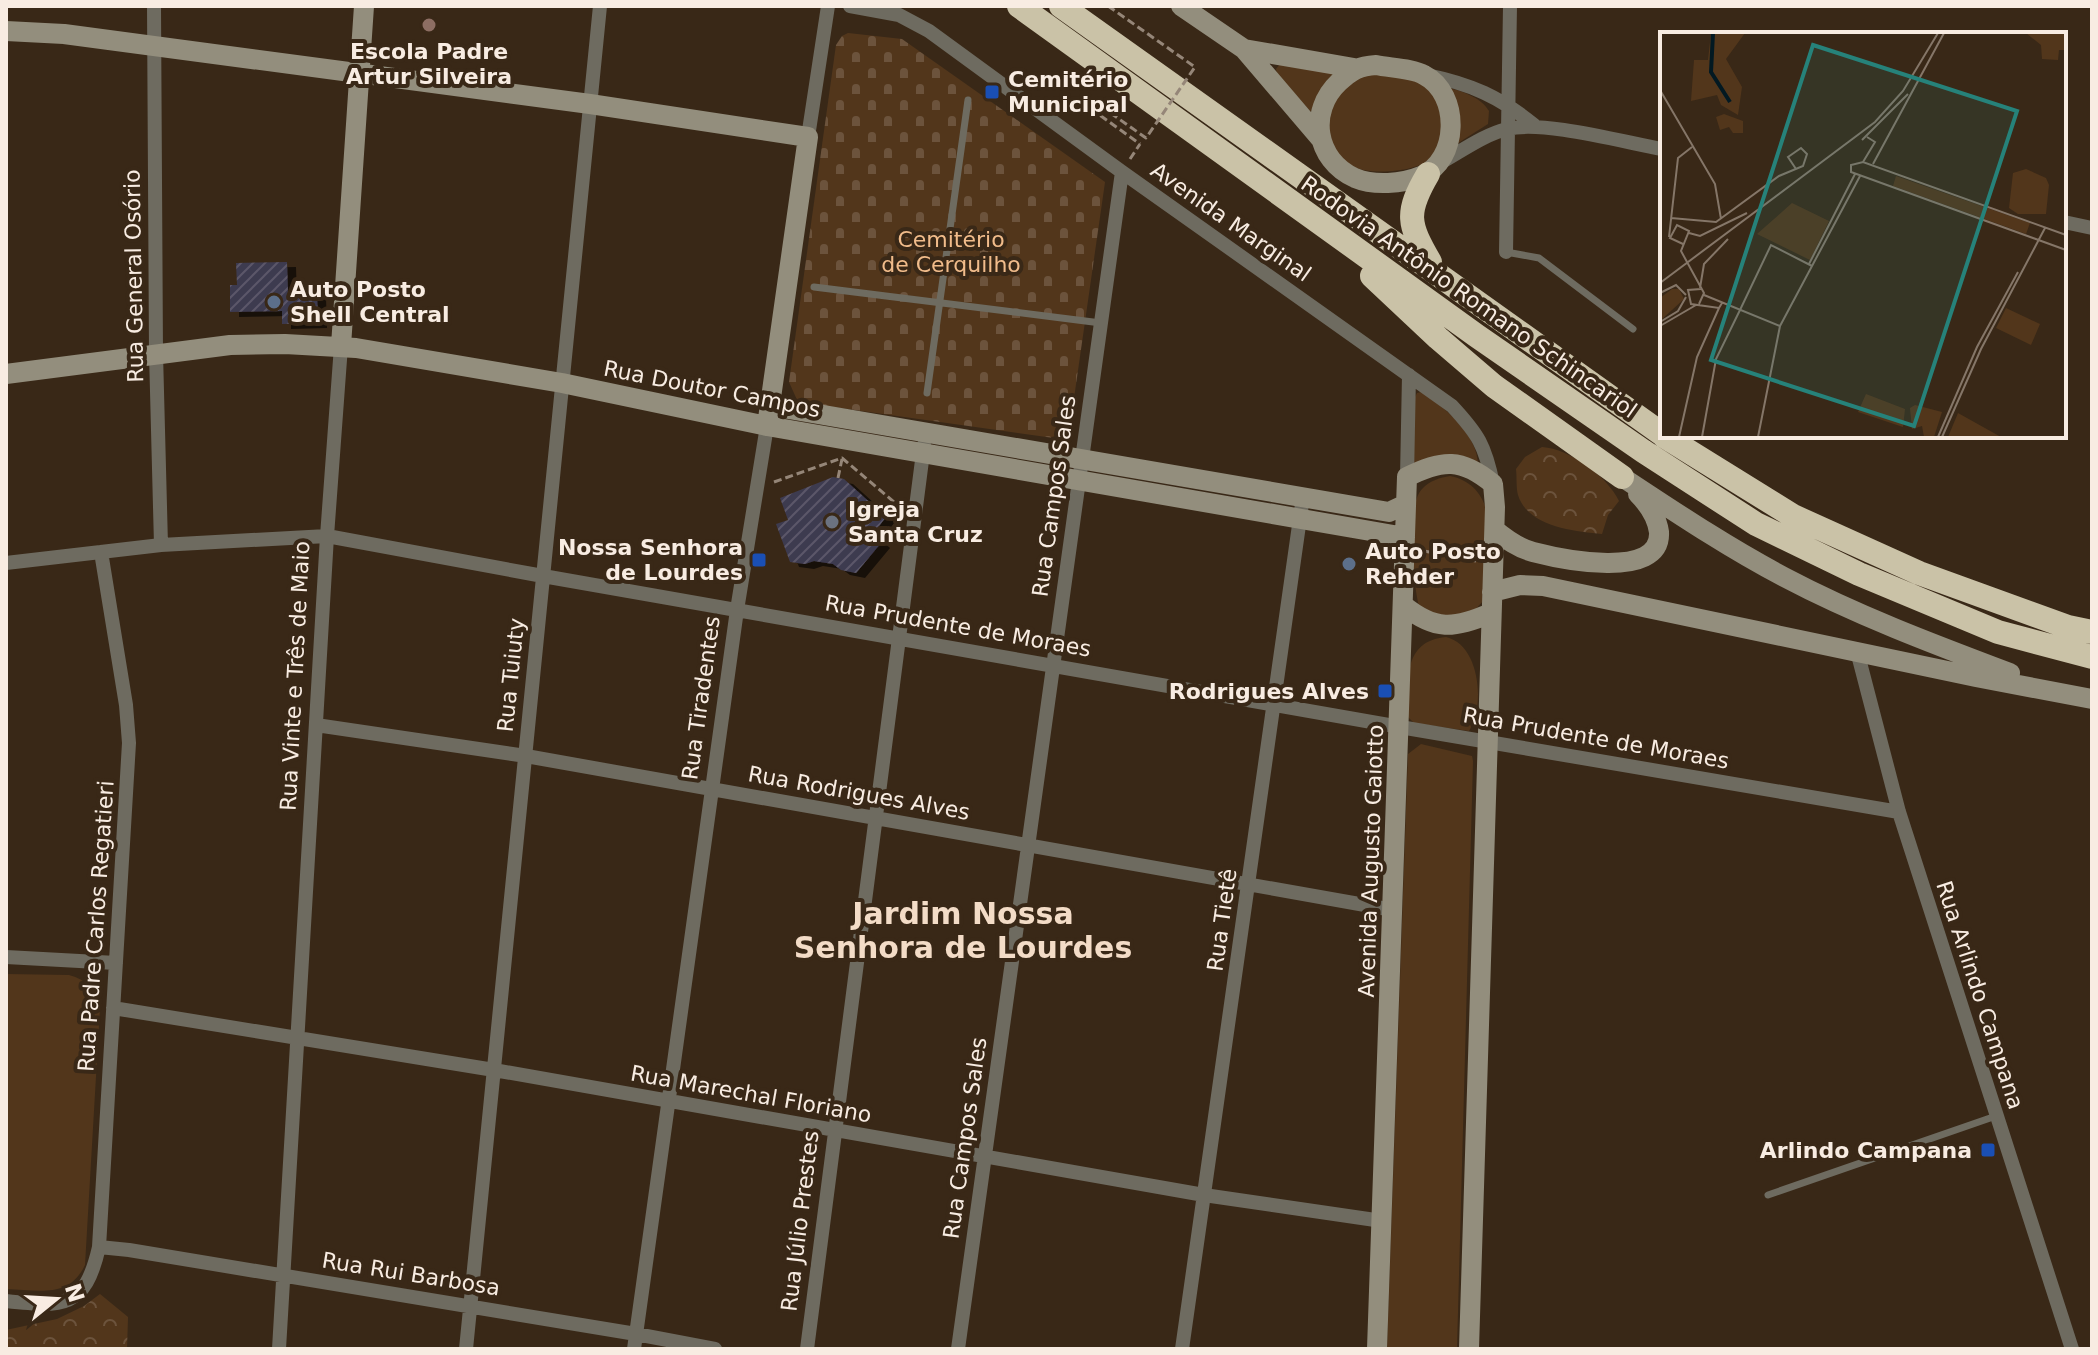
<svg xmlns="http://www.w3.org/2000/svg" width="2098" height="1355" viewBox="0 0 2098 1355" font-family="'DejaVu Sans',sans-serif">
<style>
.green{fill:#52361b}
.forest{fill:url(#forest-crowns)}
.cemetery{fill:url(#cemetery-stones)}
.building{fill:url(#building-hatch);filter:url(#shadow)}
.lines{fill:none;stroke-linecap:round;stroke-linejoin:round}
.path{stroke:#958678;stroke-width:3;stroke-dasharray:8 4;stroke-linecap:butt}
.lane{stroke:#6e6b60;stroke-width:7}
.street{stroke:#6e6b60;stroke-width:14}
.secondary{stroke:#938e7d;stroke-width:20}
.highway{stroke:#cac2a7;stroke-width:24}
.path-bridge{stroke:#958678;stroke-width:3;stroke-dasharray:8 4;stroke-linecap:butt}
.education-dot{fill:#8d6e63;stroke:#392817;stroke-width:3}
.transit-dot{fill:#1a4fb4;stroke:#392817;stroke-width:3}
.service-dot{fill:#5c6f8a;stroke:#392817;stroke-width:3}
.worship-dot{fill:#6b7280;stroke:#392817;stroke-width:3}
.labels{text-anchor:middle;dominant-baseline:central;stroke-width:8;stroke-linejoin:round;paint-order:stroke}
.poi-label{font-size:22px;font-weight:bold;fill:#f8ece2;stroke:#392817;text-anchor:start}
.street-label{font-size:22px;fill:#f8ece2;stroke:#392817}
.park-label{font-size:22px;fill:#f1bc8b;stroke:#392817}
.district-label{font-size:30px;font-weight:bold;fill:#f3dcc7;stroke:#392817}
.inset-river{fill:none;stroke:#021922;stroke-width:4}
.inset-road{fill:none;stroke:#857668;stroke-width:2}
.view{fill:#26827a;fill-opacity:0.15;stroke:#26827a;stroke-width:4}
.inset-edge{fill:none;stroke:#f8ece2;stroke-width:4}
</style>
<defs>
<pattern id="forest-crowns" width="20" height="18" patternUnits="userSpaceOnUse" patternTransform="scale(2)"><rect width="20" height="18" fill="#52361b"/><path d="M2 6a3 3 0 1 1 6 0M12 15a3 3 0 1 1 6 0" fill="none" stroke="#6c533c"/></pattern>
<pattern id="cemetery-stones" width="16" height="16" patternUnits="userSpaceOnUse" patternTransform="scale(2)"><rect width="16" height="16" fill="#52361b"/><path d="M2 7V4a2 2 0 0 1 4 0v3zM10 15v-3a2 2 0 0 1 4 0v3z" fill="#6c533c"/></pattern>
<pattern id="building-hatch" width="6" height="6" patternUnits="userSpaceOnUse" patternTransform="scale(2)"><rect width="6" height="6" fill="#3e3a50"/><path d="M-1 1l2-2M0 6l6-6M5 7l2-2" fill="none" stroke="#5b5769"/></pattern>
<filter id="shadow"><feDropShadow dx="9" dy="5" stdDeviation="0" flood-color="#0009"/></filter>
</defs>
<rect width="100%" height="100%" fill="#392817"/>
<!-- green -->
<path class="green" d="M1280 64 1335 74 1321 89 1311 112 1277 74 1276 69Z
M1378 72C1394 74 1413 75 1425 85 1445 101 1452 138 1433 157 1419 172 1370 176 1351 166 1342 162 1330 149 1328 139 1325 128 1329 113 1329 102L1355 74Z
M1444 87C1460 90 1481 97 1489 111L1488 124 1455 145Z
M1421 392C1445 407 1478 435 1478 465H1414V399L1417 393Z
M1450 476C1470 480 1481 492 1487 511L1485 599 1471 614 1446 620 1419 606C1413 582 1405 507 1422 489 1430 480 1440 478 1450 476Z
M1446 637C1481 645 1485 708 1469 731L1414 723 1407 716C1408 682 1402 641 1446 637Z
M1421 744 1472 756 1473 761 1457 1349H1387L1408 754Z
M6 974 69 975C87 980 97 990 100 1008L85 1265C69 1299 38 1290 6 1289Z"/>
<!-- forest -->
<path class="forest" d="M1542 447C1570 449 1607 476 1619 501L1608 515 1602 534C1574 531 1528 527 1518 495 1516 487 1517 477 1516 469L1525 457Z
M100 1294 128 1317 127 1349H6V1330L57 1319 84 1306Z"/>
<!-- cemetery -->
<path class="cemetery" d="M848 33 902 39 1105 182 1068 440 798 402 789 382 836 45 842 36Z"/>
<!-- building -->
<path class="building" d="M287 262 288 292H317L318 323 282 324V311L230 312V285H237L236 263Z
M833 477 844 479 886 517 872 535 881 543 856 573 841 570 833 564 814 561 805 564 790 562 776 524 788 520 780 498Z"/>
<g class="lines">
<!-- path -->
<path class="path" d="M1130 159 1140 144
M838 478 842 459
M774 482 842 458 900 507
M1424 551 1476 561"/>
<!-- lane -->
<path class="lane" d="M1506 252 1539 258 1633 329
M814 287 1101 323
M927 393 968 100
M1768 1195 1996 1116"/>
<!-- street -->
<path class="street" d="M154 6 156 353 161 545
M850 6 899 15 929 31 1122 172 1452 406C1478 434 1485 445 1493 484
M1427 75C1471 84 1500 97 1534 125
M808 137 828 6
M1440 163C1462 151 1483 135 1507 129 1543 120 1623 142 1662 149
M2064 222 2092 228
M1506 252 1510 6
M1407 477 1409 375
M6 563 161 545 327 536 543 576 1400 727 1899 812
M1857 651 1899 812 2072 1349
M316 725 526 756 1393 910
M6 957 116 963
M113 1008 494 1070 1204 1195 1382 1221
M99 1247 129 1250 636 1334 715 1349
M6 1301C63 1307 85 1309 99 1247L129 743 126 705 101 552
M279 1349 327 536 341 346
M466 1349 600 6
M634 1349 737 610 767 426
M807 1349 924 445
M958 1349 1122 172
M1182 1349 1303 497"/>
<!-- secondary -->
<path class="secondary" d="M1181 6 1244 49 1320 138
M6 31 64 34 590 104 808 137 767 426
M1244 49 1354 68
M1376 65C1390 68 1412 68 1424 75 1461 94 1459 161 1421 176 1402 184 1374 186 1355 178 1315 160 1308 111 1339 82 1352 70 1359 66 1376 65Z
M341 346 364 6
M6 374 230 345 285 344 356 348 562 383 767 426 1405 537
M771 401 783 408 1389 512 1406 504
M1622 477C1675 512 1727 547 1784 577 1856 615 1933 644 2010 673
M1495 530C1507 540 1518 548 1533 552 1560 559 1662 581 1659 532 1657 518 1649 505 1638 494
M1492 592 1520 585 1543 586 1976 677 2092 699
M1403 605C1435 631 1454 629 1491 613
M1377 1349 1407 477C1442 459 1462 458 1493 484L1495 507 1469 1349"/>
<!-- highway -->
<path class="highway" d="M1019 6 1477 336 1643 451 1756 524 1859 574 1998 632 2092 657
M1061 6 1662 434
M1428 174C1405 213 1408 224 1430 262
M1372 276 1438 338 1494 386 1622 477
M1664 436 1793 516 1919 573 2068 627 2092 632"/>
<!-- path-bridge -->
<path class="path-bridge" d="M1108 6 1195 67 1146 138 1085 95 1080 101 1140 144"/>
</g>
<!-- markers -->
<circle class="education-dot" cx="429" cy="25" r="8"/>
<g class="transit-dot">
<rect x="984" y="84" width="16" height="16" rx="4"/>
<rect x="751" y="552" width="16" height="16" rx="4"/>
<rect x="1377" y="683" width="16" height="16" rx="4"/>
<rect x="1980" y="1142" width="16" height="16" rx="4"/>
</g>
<g class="service-dot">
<circle cx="274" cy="302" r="8"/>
<circle cx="1349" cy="564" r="8"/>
</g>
<circle class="worship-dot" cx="832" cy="522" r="8"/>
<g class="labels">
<!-- poi labels -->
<g class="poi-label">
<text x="429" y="51" text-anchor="middle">Escola Padre<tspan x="429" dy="25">Artur Silveira</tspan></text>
<text x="1008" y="79">Cemitério<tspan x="1008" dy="25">Municipal</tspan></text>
<text x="290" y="289">Auto Posto<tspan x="290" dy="25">Shell Central</tspan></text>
<text x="848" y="509">Igreja<tspan x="848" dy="25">Santa Cruz</tspan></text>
<text x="743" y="547" text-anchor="end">Nossa Senhora<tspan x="743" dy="25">de Lourdes</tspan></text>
<text x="1365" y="551">Auto Posto<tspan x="1365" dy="25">Rehder</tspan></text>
<text x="1369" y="691" text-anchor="end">Rodrigues Alves</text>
<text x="1972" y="1150" text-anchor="end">Arlindo Campana</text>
</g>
<!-- street labels -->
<g class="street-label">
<text transform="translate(1231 222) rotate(35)">Avenida Marginal</text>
<text transform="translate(134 276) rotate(-91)">Rua General Osório</text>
<text transform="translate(1469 297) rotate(35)">Rodovia Antônio Romano Schincariol</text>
<text transform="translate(712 389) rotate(11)">Rua Doutor Campos</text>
<text transform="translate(1054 496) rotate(-82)">Rua Campos Sales</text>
<text transform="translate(958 626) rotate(10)">Rua Prudente de Moraes</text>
<text transform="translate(511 675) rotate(-84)">Rua Tuiuty</text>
<text transform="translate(295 676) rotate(-87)">Rua Vinte e Três de Maio</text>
<text transform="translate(701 698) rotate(-82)">Rua Tiradentes</text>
<text transform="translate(1596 738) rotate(10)">Rua Prudente de Moraes</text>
<text transform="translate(859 793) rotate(10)">Rua Rodrigues Alves</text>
<text transform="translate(1371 861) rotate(-88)">Avenida Augusto Gaiotto</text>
<text transform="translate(1222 920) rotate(-82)">Rua Tietê</text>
<text transform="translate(96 926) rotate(-86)">Rua Padre Carlos Regatieri</text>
<text transform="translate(1980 995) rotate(72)">Rua Arlindo Campana</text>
<text transform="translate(751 1094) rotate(10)">Rua Marechal Floriano</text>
<text transform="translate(965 1138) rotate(-82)">Rua Campos Sales</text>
<text transform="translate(800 1221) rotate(-83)">Rua Júlio Prestes</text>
<text transform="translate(411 1274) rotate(9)">Rua Rui Barbosa</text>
</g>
<!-- park labels -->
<g class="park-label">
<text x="951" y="239">Cemitério<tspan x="951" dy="25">de Cerquilho</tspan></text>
</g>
<!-- district labels -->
<g class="district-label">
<text x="963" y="913">Jardim Nossa<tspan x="963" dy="34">Senhora de Lourdes</tspan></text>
</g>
</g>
<!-- overview -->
<g transform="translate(1660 32)">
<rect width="406" height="406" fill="#392817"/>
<path d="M236 144 370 191 366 202 233 154ZM12 257H19L24 267 0 289V266ZM346 276 380 292 371 313 336 296ZM206 362 245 377 243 395 198 380Z" fill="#52361b"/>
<path d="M51 1H85L66 27 82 55 78 83 61 73 57 63 31 69 34 28H48ZM366 1H406V18H399L398 28 382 27 381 13ZM64 82 83 89V101H73L69 95 60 98 56 85ZM366 137 386 146 389 153 386 182H358L349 176 353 141ZM255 373 282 380 274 405H264L262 394 252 397 250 376ZM298 381 341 405H288Z" fill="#52361b"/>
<path d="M132 171 169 189 150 228 97 202Z" fill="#52361b"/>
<path class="inset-river" d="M53 1 51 40 70 70"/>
<path class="inset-road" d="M0 58 55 152 61 187M202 108 248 62M203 130 215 110 207 105M213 132 284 1M11 186 56 190 119 144 143 134 147 122 141 116 128 125 136 137M29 201 40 204 87 181M406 203 203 130 191 133V140L406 218M9 205 18 126 32 115M23 212 10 206 17 193 29 199 21 219 44 261 39 272M149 232 195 142M0 251 215 90 243 59 278 1M40 256 44 232 68 207M41 257 28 258 31 272 59 276 62 271M0 261 16 253 26 263M44 263 120 294 98 405M80 278 111 213 152 234M0 290 18 279 26 265M0 294 36 273M120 294 200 144M19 405 37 325 59 276M42 405 56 327 80 278M278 405 317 315 358 240M282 405 321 317 385 196"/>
<path class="view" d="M153 13 357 79 254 394 51 328Z"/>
<rect width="406" height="406" class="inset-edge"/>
</g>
<!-- border -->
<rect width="2098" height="1355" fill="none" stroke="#f8ece2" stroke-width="16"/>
<!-- north arrow -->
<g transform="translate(56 1299) rotate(72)" stroke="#392817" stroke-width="6" paint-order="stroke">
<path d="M0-6L14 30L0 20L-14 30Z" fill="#f8ece2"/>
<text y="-12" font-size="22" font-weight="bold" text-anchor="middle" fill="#f8ece2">N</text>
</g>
</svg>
